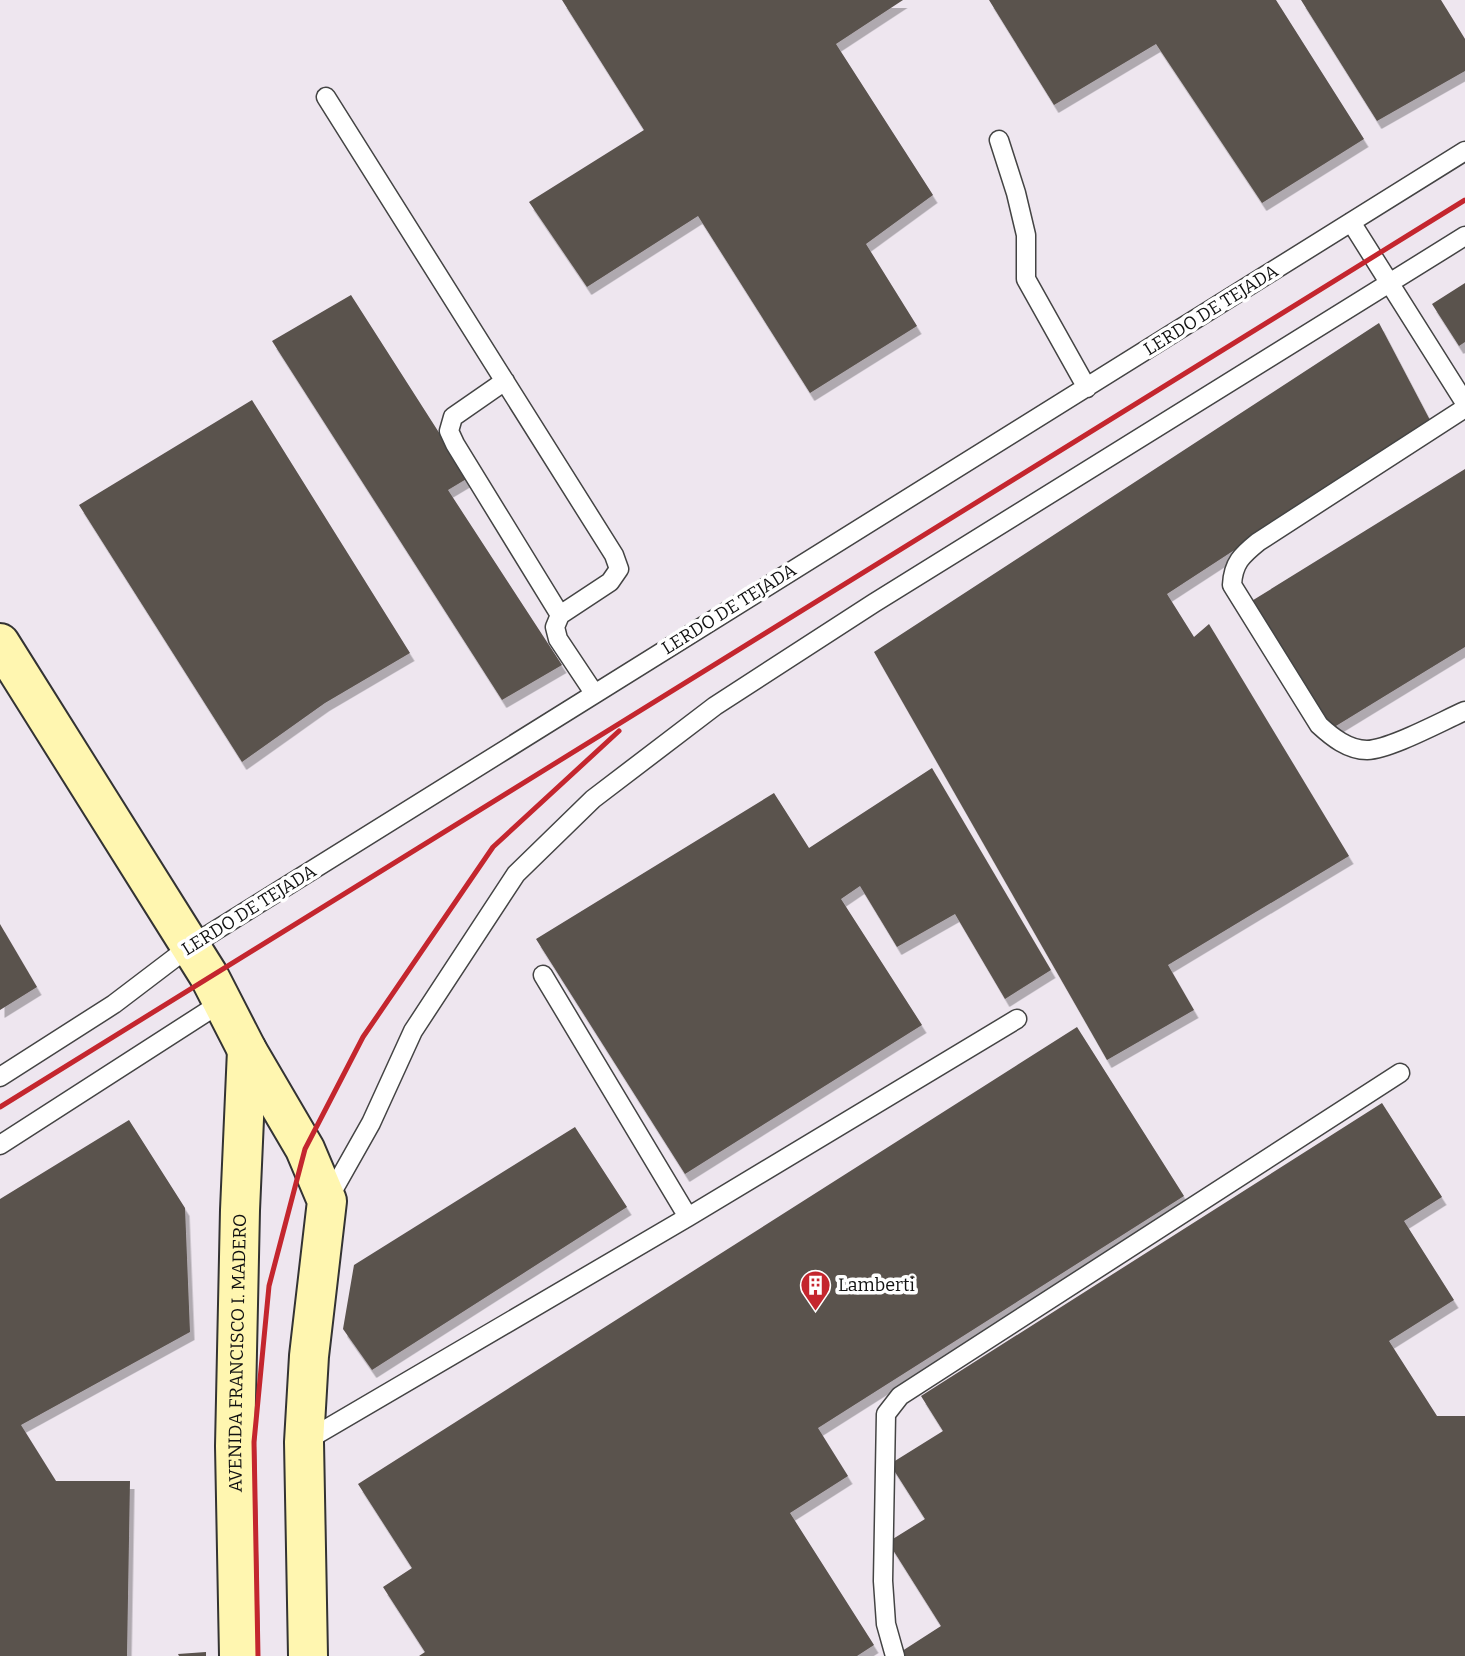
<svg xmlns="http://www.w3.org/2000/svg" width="1465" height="1656" viewBox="0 0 1465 1656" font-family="Bitter,serif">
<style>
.industrial{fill:#eee6ef}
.building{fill:#5a524d;filter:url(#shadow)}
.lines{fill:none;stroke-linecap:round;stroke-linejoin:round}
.lane-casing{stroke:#444;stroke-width:21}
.secondary-casing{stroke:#333;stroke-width:42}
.lane{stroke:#fff;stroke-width:18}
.secondary{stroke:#fff6b0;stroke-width:38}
.rail{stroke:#c4262e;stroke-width:5}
.labels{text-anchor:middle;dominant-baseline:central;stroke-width:7;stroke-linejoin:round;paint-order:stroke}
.street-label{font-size:18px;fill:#111;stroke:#fff}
.poi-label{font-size:18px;fill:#111;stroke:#fff;text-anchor:start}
</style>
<defs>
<filter id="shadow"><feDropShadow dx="4.5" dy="8" stdDeviation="0" flood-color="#0004"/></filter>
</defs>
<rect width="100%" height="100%" fill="#fffdf5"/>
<!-- industrial -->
<path class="industrial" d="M0 0H1465V1656H0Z"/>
<!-- building -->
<path class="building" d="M562 0H903L836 44 933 195 866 244 917 326 810 393 698 216 587 287 529 202 644 130Z
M989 0H1276L1364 139 1262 203 1156 44 1054 105Z
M1301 0H1441L1465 39V71L1377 121Z
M1465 283V342L1459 346 1432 304Z
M351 295 468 478 448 490 562 665 502 700 272 341Z
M1379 323 1431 422 1167 594 1194 637 1209 624 1349 856 1168 965 1194 1010 1107 1060 874 652Z
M252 400 410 653 325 703 242 762 79 505Z
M1465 469V647L1331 729 1250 602Z
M932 768 1051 970 1005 999 955 914 897 947 860 886 841 899 922 1025 685 1174 536 939 774 793 809 848Z
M0 924 37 987 0 1010Z
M1077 1027 1184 1196 818 1428 848 1476 790 1513 874 1645 857 1656H419L425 1652 383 1587 412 1568 358 1484Z
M1382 1103 1442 1197 1404 1221 1454 1300 1389 1341 1437 1416H1465V1656H901L899 1653 941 1626 888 1542 925 1519 890 1464 943 1431 921 1396Z
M129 1120 185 1208 190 1332 21 1425 56 1481H130L127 1656H0V1199Z
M575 1127 627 1207 372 1370 343 1329 354 1265Z
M206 1652V1656H179L178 1654Z"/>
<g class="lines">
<defs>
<path id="lane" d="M326 97 614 555 619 569 610 582 560 615 555 627 558 639 594 693
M999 140 1016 193 1026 235V279L1087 388
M1351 222 1465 403
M505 381 453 417 449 431 455 444 560 615
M1465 408 1258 542C1242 555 1233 563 1232 585L1319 725C1332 737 1348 750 1367 750 1391 749 1442 721 1465 711
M543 975 688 1217
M0 1077 114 1004 189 947 1465 151
M0 1145 222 1002
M327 1201 371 1123 413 1031 516 874 593 799 715 706 874 603 1465 236
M304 1442 688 1217 1017 1019
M895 1656 886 1624 883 1581 886 1414 900 1396 1400 1073"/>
<g id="secondary">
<path d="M0 643 209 976 247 1050 305 1149 327 1201 309 1356 304 1442 308 1656"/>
<path id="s1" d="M239 1656 235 1446 240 1210 247 1050"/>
</g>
</defs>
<!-- lane casing -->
<use href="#lane" class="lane-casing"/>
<!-- secondary casing -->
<use href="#secondary" class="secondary-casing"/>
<!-- lane -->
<use href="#lane" class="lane"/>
<!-- secondary -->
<use href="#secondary" class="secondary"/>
<!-- rail -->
<path class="rail" d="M0 1107 1465 200
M258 1656 254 1442 269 1286 305 1149 363 1037 493 847 619 731"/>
</g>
<!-- icons -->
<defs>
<symbol id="building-pin" viewBox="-11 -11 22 30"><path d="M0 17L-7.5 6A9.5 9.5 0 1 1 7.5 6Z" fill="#c4262e" stroke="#fff"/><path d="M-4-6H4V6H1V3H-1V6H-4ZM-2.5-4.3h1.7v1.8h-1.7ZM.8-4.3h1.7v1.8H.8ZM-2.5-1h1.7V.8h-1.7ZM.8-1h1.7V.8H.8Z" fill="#fff"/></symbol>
</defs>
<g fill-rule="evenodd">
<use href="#building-pin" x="798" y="1268" width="35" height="47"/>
</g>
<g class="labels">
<!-- street labels -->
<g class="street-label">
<text transform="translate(1211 310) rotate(-32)">LERDO DE TEJADA</text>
<text transform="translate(729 609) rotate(-32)">LERDO DE TEJADA</text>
<text transform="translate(249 910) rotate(-32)">LERDO DE TEJADA</text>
<text stroke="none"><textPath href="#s1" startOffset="303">AVENIDA FRANCISCO I. MADERO</textPath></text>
</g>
<!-- poi labels -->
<g class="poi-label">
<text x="838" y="1285">Lamberti</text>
</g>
</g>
</svg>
